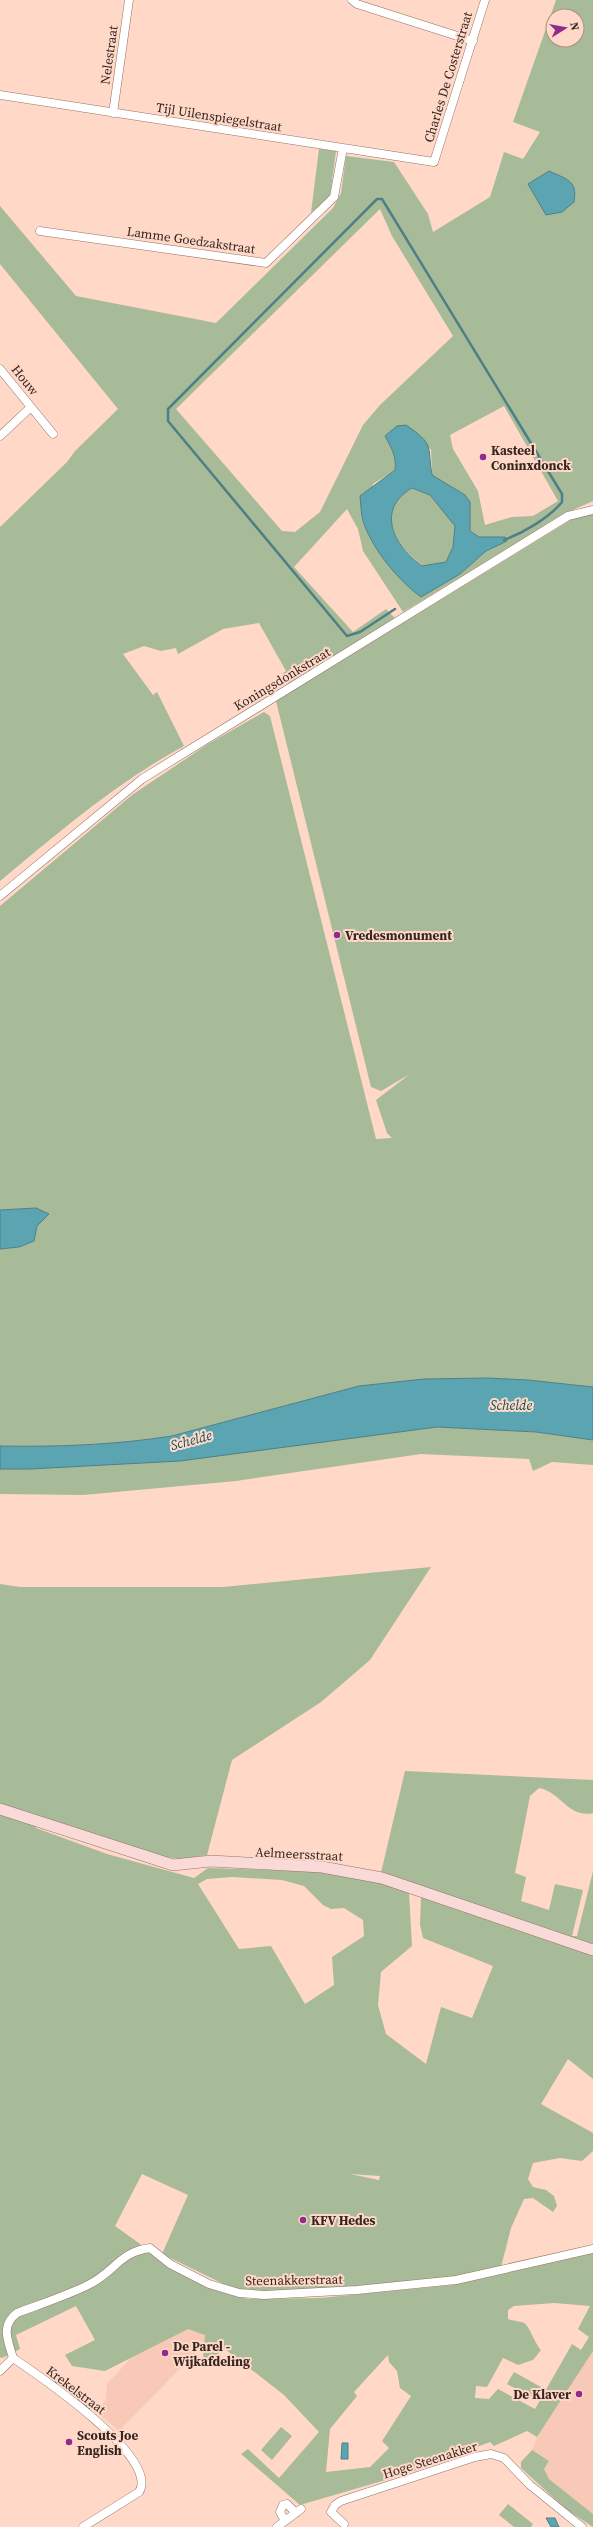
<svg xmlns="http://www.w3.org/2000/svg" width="593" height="2527" viewBox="0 0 593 2527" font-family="'Source Serif 4',serif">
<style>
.built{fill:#f8c9b6}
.green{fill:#a7bb98;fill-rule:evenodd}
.water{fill:#5ba5b2;stroke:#4f7f86;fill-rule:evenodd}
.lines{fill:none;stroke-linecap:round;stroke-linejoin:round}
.stream{stroke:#4f7f86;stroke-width:2.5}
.street-casing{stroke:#957264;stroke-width:9}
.secondary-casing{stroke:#957264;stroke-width:12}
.street{stroke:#fff;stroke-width:8}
.secondary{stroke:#f9dad9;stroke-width:11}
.poi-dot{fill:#92298d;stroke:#ffd8c8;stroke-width:1.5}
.labels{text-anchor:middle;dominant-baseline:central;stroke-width:4;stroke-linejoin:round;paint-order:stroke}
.street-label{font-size:13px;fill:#342620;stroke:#ffd8c8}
.poi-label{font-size:13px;font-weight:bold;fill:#342620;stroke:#ffd8c8;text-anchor:start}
.water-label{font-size:14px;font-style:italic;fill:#10525c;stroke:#ffd8c8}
</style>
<rect width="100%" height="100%" fill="#ffd8c8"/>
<!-- built -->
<path class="built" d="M200 2283 228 2295 248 2299 119 2431 96 2411 106 2400 107 2384Z
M593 2351V2514L549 2479 544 2469 549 2461 532 2450 537 2437Z"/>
<!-- green -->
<path class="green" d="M556 0H593V501L566 513 403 612 363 551 358 529 347 509 294 567 353 632 386 609 395 618 288 684 282 674 286 671 259 623 223 629 178 654 176 648 161 651 144 646 123 654 153 695 157 692 184 746C117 782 58 833 0 881V527L67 462 75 451 118 409 0 264V206L76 296 216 323 333 208 341 193 346 156 394 162 428 214 433 232 490 197 504 152 523 159 540 132 513 122ZM553 16H577V40H553ZM380 209 392 236 453 336 380 405 363 425 320 512 295 532 282 531 176 409ZM504 406 558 501 533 516 512 517 485 525 478 491 453 449 450 435ZM385 436 431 449 432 475 465 495 470 502V531L479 537H505L507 541 486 551 460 574 410 588 380 554 363 523 373 484 395 470C397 457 391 447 385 436Z
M319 149 336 151 330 196 311 213Z
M412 488 430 495 455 526 453 547 446 562 423 566C394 545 375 511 412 488Z
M593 513V1387L528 1380 487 1378 424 1379 359 1386 172 1436C114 1445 58 1447 0 1446V1249L19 1247 34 1241 37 1226 41 1220 36 1208 0 1210V906L132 795 208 744 264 712 270 716 376 1139 392 1138 387 1133 376 1100 410 1074 381 1091 371 1087 276 701 577 516Z
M437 1427 536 1432 593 1440V1465L552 1462 533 1471 529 1459 421 1454 236 1481 83 1495 0 1494V1469H30Z
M431 1567 370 1660 321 1702 232 1760 207 1855 180 1859 167 1857 39 1817 36 1828 107 1854 194 1878 208 1868 329 1872 379 1881 405 1771 593 1780V1813C569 1819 560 1791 539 1788L530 1796 515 1873 526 1877 521 1901 549 1910 555 1884 583 1890 572 1936H577L593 1871V2079L568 2059 541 2104 593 2133V2151L582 2161 560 2158 533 2163 528 2179 533 2187 546 2190 554 2196 557 2206 553 2212 533 2198 524 2199 511 2228 501 2267 432 2281 274 2292 234 2289 162 2254 188 2195 142 2174 115 2226 178 2271 213 2289 248 2299 320 2298 453 2285 593 2252V2351L537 2437 527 2431 494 2446 490 2442 406 2474 300 2505 241 2454 248 2449 279 2478 319 2432 284 2395 225 2349 211 2359H203L205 2335 188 2329 105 2371 72 2366 65 2355 95 2340 76 2306 16 2335 20 2349 2 2358 0 2357V1584L20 1587H223ZM232 1877 282 1880 304 1886 323 1905 331 1909 344 1908 363 1920 364 1936 332 1957 334 1985 305 2004 271 1946 239 1949 198 1884 207 1879ZM409 1893 421 1897 420 1925 423 1938 493 1966 472 2018 441 2007 426 2064 386 2034 378 2005 381 1972 412 1946ZM350 2174 380 2176 379 2180ZM554 2303 590 2306 578 2329 589 2337 581 2350 572 2344 535 2409 498 2389 489 2399 475 2398 476 2386 487 2387 503 2358 518 2365 533 2360 541 2350C535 2344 529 2325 524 2323 520 2321 513 2321 508 2319V2310L514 2306ZM388 2355 389 2362 397 2371 400 2388 411 2396 382 2441 389 2448 370 2467 326 2472 330 2429 357 2396 354 2392Z
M514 2372 541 2387 534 2399 507 2384Z
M281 2427 292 2436 272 2460 261 2450Z
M532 2450 549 2461 544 2469 549 2479 593 2514V2527L567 2510 521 2468V2462Z
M508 2504 533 2524 531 2527H514L499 2515Z"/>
<!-- water -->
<path class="water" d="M549 171C566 179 578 180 574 202L562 212 546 215 528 184Z
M406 425C435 445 427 445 432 475L465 495 470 502V531L479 537H505L507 541 486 551 460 574 421 597C398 580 374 551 364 524 361 516 361 505 360 496L395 470C397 457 391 447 385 436L397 426ZM412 488 430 495 455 526 453 547 446 562 422 566C394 546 375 510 412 488Z
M36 1208 49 1214 37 1226 34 1241 19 1247 0 1249V1210Z
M487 1378 528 1380 593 1387V1440L536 1432 437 1427 180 1461 30 1469H0V1446C58 1447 114 1445 172 1436L359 1386 424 1379Z
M342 2443H348V2459H341Z
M546 2518H555L559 2527H551Z"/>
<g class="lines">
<!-- stream -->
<path class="stream" d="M395 609 360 632 347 636 168 421V409L377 199H382L562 494V502C549 518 523 533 504 540
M46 2375 90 2408"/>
<defs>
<path id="street" d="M352 0 357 4 473 41
M0 95 434 162 485 0
M113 113 129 0
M40 231 266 263 334 197 343 148
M0 369 53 434
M0 436 31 407
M0 896 142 779 568 516 593 510
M13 2358C38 2375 161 2458 139 2492L83 2527
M0 2371 13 2358C8 2340 0 2326 17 2313 41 2304 66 2296 88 2285 115 2272 119 2252 150 2248L170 2264 209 2284 239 2293 264 2295 357 2290 456 2280 593 2249
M285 2521 280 2512 283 2505 287 2504 296 2513
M344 2524 331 2512 335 2505 341 2501 475 2457 491 2454 504 2458 530 2485 582 2527
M277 2527 301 2509"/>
<path id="secondary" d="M0 1809 173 1865 211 1861 322 1867 382 1878 593 1950"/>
</defs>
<!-- street casing -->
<use href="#street" class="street-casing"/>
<!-- secondary casing -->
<use href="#secondary" class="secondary-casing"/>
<!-- street -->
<use href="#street" class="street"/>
<!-- secondary -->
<use href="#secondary" class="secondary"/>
</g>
<!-- markers -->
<g class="poi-dot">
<circle cx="483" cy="457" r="4"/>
<circle cx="337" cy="935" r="4"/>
<circle cx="303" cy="2220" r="4"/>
<circle cx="165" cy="2353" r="4"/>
<circle cx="579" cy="2394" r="4"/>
<circle cx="69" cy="2442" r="4"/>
</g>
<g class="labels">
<!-- street labels -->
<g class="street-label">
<text transform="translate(109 55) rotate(-82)">Nelestraat</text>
<text transform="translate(448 77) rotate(-73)">Charles De Costerstraat</text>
<text transform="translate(219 117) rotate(9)">Tijl Uilenspiegelstraat</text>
<text transform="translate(191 240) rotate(8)">Lamme Goedzakstraat</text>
<text transform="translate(25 380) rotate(51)">Houw</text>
<text transform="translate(282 679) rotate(-31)">Koningsdonkstraat</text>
<text transform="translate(299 1854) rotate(3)">Aelmeersstraat</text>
<text transform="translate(294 2280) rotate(-1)">Steenakkerstraat</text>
<text transform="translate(76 2390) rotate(37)">Krekelstraat</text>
<text transform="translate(430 2460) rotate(-17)">Hoge Steenakker</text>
</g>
<!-- poi labels -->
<g class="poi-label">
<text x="491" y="450">Kasteel<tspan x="491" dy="15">Coninxdonck</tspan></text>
<text x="345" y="935">Vredesmonument</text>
<text x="311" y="2220">KFV Hedes</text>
<text x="173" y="2346">De Parel -<tspan x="173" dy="15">Wijkafdeling</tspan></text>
<text x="571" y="2394" text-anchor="end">De Klaver</text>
<text x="77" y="2435">Scouts Joe<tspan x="77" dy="15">English</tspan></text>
</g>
<!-- water labels -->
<g class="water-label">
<text x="511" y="1405">Schelde</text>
<text transform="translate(191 1440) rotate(-15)">Schelde</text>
</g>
</g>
<!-- north arrow -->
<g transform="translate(565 28) rotate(79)"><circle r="19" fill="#ffd8c8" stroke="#ae9185"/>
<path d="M0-3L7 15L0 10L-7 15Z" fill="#92298d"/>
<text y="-6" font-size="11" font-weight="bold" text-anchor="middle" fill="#342620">N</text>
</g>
</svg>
